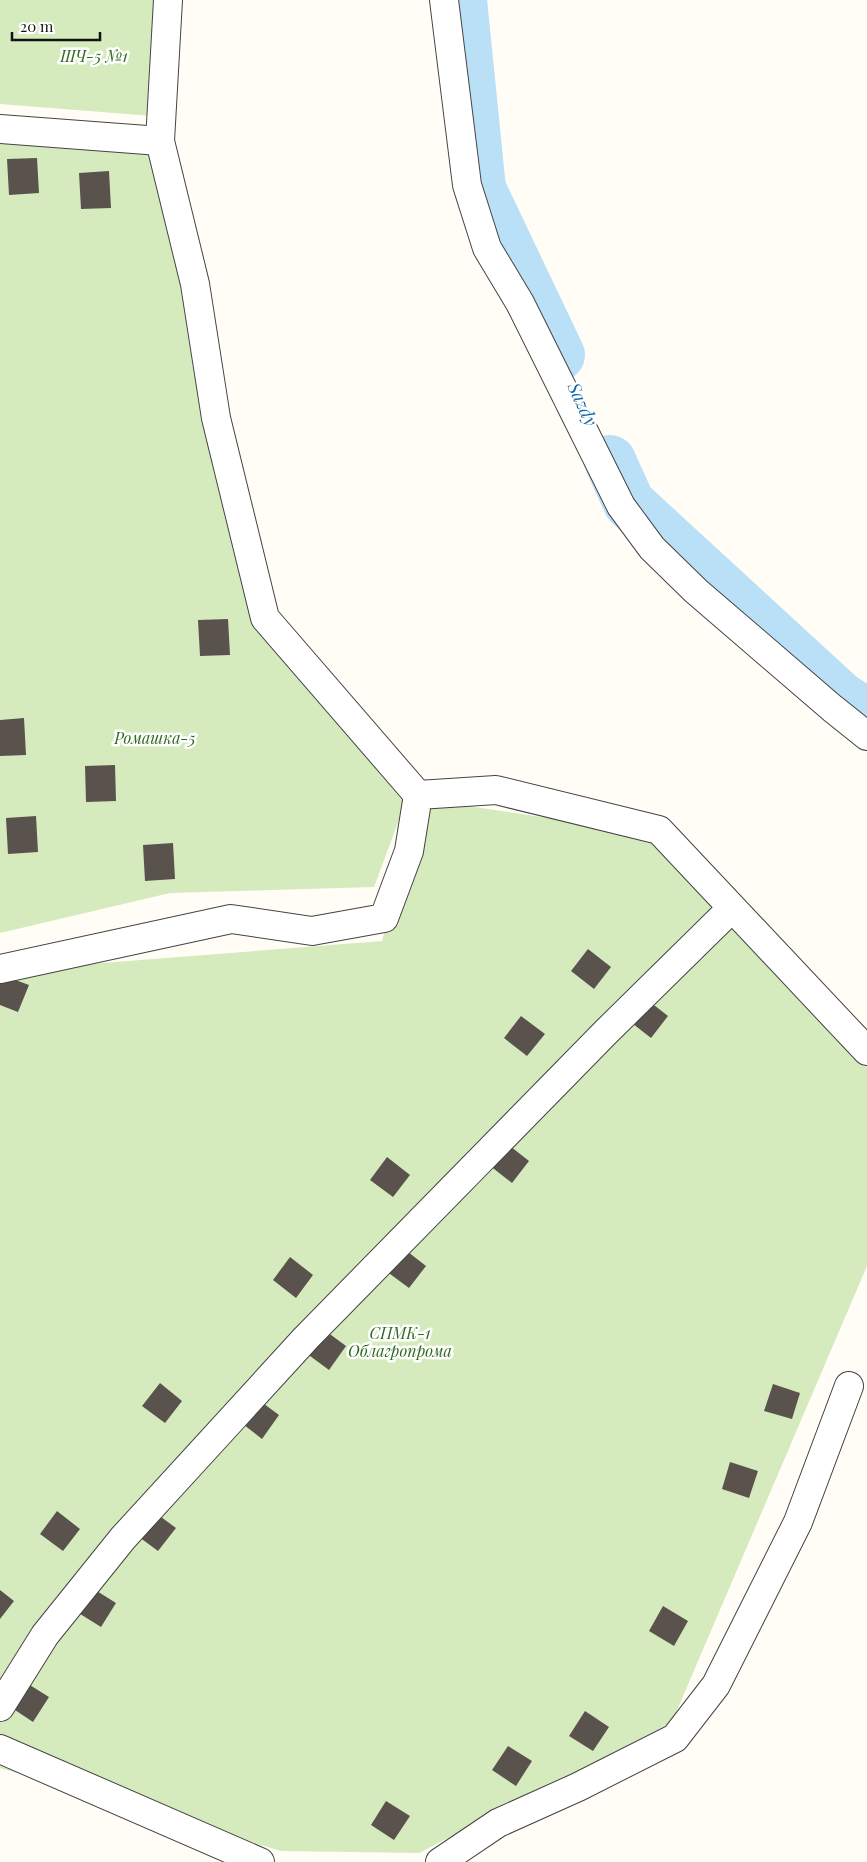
<svg xmlns="http://www.w3.org/2000/svg" width="867" height="1862" viewBox="0 0 867 1862" font-family="'Playfair Display',serif">
<style>
.garden{fill:#d5ebbd}
.lines{fill:none;stroke-linecap:round;stroke-linejoin:round}
.river{stroke:#b9e0f7;stroke-width:52}
.building{fill:#5a524d}
.minor-casing{stroke:#444;stroke-width:30}
.minor{stroke:#fff;stroke-width:28}
.labels{text-anchor:middle;dominant-baseline:central;stroke-width:5;stroke-linejoin:round;paint-order:stroke}
.park-label{font-size:16px;font-style:italic;fill:#2f6b1f;stroke:#fff}
.water-label{font-size:18px;font-style:italic;fill:#1768a6;stroke:#fff}
</style>
<rect width="100%" height="100%" fill="#fffdf5"/>
<!-- garden -->
<path class="garden" d="M0 0H154L152 116 0 104Z
M0 128 160 142 258 619 409 793 374 887 170 893 0 933Z
M421 799 655 834 867 1044V1266L672 1722 419 1853 281 1851 0 1768V971L382 941Z"/>
<g class="lines">
<!-- river -->
<path class="river" d="M461 0 480 189 559 355
M610 461 629 503 840 697 867 715"/>
</g>
<!-- building -->
<path class="building" d="M37 158 39 193 9 195 7 159Z
M109 171 111 208 81 209 79 173Z
M228 619 230 655 200 656 198 620Z
M24 718 26 755 0 756V720Z
M115 765 116 801 86 802 85 766Z
M36 816 38 852 8 854 6 818Z
M173 843 175 879 145 881 143 845Z
M588 949 611 967 594 989 571 971Z
M2 975 29 985 18 1012 0 1005V980Z
M645 998 668 1016 651 1038 628 1020Z
M521 1016 545 1034 527 1056 504 1038Z
M506 1143 529 1161 512 1183 489 1165Z
M387 1157 410 1175 393 1197 370 1180Z
M403 1248 426 1266 409 1288 386 1271Z
M290 1257 313 1275 296 1298 273 1280Z
M323 1329 346 1346 329 1370 306 1353Z
M160 1383 182 1401 165 1423 142 1406Z
M773 1384 800 1393 792 1419 764 1411Z
M256 1398 279 1415 262 1439 239 1421Z
M730 1462 758 1471 749 1498 722 1489Z
M57 1511 80 1529 63 1551 40 1534Z
M153 1511 176 1528 158 1551 135 1534Z
M92 1588 116 1603 101 1627 77 1612Z
M0 1590 14 1601 0 1619Z
M663 1606 688 1621 674 1646 649 1631Z
M25 1682 49 1697 33 1722 9 1706Z
M585 1711 609 1727 593 1751 569 1736Z
M508 1746 532 1761 516 1786 492 1770Z
M386 1801 410 1816 394 1840 371 1825Z"/>
<g class="lines">
<defs>
<path id="minor" d="M168 0 160 141 195 284 216 418 265 618 418 795
M444 0 467 185 487 248 520 303 621 506 652 548 696 591 832 708 867 736
M0 129 160 141
M418 795 496 790 659 830 867 1051
M0 969 231 919 312 931 384 918 409 851 418 795
M0 1707 45 1635 123 1538 306 1338 606 1032 732 908
M0 1749 260 1862
M440 1862 498 1823 578 1787 675 1738 716 1685 798 1522 849 1386"/>
</defs>
<!-- minor casing -->
<use href="#minor" class="minor-casing"/>
<!-- minor -->
<use href="#minor" class="minor"/>
</g>
<g class="labels">
<!-- park labels -->
<g class="park-label">
<text x="94" y="55">ШЧ-5 №1</text>
<text x="155" y="737">Ромашка-5</text>
<text x="400" y="1332">СПМК-1<tspan x="400" dy="18">Облагропрома</tspan></text>
</g>
<!-- water labels -->
<g class="water-label">
<text transform="translate(583 404) rotate(65)">Sazdy</text>
</g>
</g>
<!-- scale -->
<path d="M12 32v8h88v-8" fill="none" stroke="#111111" stroke-width="2.5"/>
<text x="20" y="32" font-size="15" fill="#111111" stroke="#ffffff" stroke-width="4" paint-order="stroke">20 m</text>
</svg>
